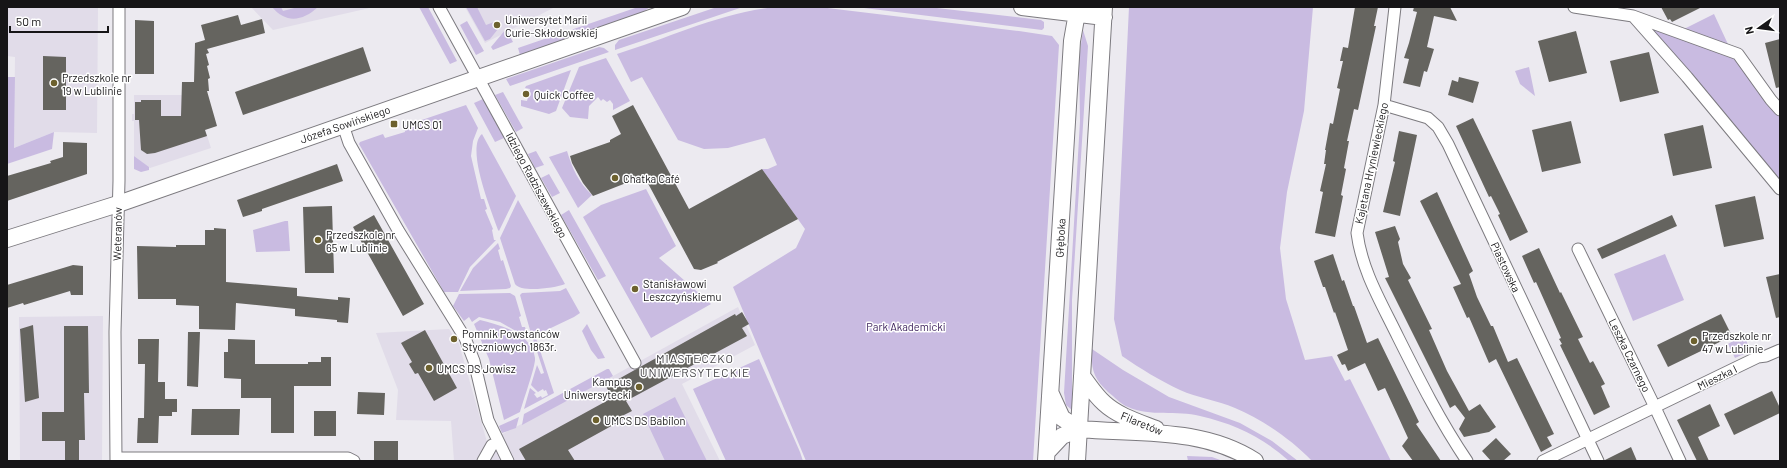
<svg xmlns="http://www.w3.org/2000/svg" width="1787" height="468" viewBox="0 0 1787 468" font-family="Barlow,sans-serif">
<style>
.built{fill:#e1dce9}
.green{fill:#c9bbe1}
.building{fill:#65645f}
.lines{fill:none;stroke-linecap:round;stroke-linejoin:round}
.street-casing{stroke:#7c7a7f;stroke-width:13}
.secondary-casing{stroke:#7c7a7f;stroke-width:18}
.street{stroke:#fff;stroke-width:11}
.secondary{stroke:#fff;stroke-width:16}
.poi-dot{fill:#6d612e;stroke:#fff;stroke-width:1.5}
.labels{text-anchor:middle;dominant-baseline:central;stroke-width:3;stroke-linejoin:round;paint-order:stroke}
.poi-label{font-size:11px;fill:#161517;stroke:#fff;text-anchor:start}
.street-label{font-size:11px;fill:#161517;stroke:#fff}
.park-label{font-size:11px;fill:#3d225c;stroke:#fff}
.neighbourhood-label{font-size:12px;letter-spacing:1px;fill:#454448;stroke:#fff}
</style>
<rect width="100%" height="100%" fill="#eceaf0"/>
<!-- built -->
<path class="built" d="M7 7H98L97 133 54 132 14 148 15 57 7 56Z
M251 7H374L273 30Z
M465 7H555L485 43Z
M134 95H194L211 148 150 168 134 156V121H132V114H134Z
M738 307 755 345 682 384 720 461H454L451 421 396 420 398 390 376 333 449 329 459 344 487 442 604 381Z
M103 316 102 461H20L19 317Z"/>
<!-- green -->
<path class="green" d="M272 7H281L283 11 298 7H318C303 21 286 24 272 7Z
M419 7H428L457 61 450 64Z
M466 7H477L486 25 494 22 498 29 490 39 485 41Z
M638 7H650L643 12 626 18 520 55 518 48Z
M717 7H743L615 50V45L619 40Z
M777 7H819L1019 31 1052 36 1059 45 1033 461H806L733 287 796 248 805 229 762 169H768L777 165 765 138 728 148 704 149 678 140 642 77 631 82 617 54C669 38 721 12 777 7Z
M856 7H928L1041 20 1044 22V28L1042 30 1018 27Z
M1129 7H1313L1304 111 1287 192 1280 248 1286 299 1305 360 1332 356 1345 381 1350 379 1391 461H1312C1291 439 1263 420 1235 408 1217 400 1197 398 1180 390 1159 380 1141 369 1122 356L1114 319Z
M1714 14 1733 55 1780 113V185L1650 28V26L1676 33Z
M467 21 484 51 476 55 460 25Z
M506 29 513 42 493 50 491 47Z
M1083 30 1088 46 1072 300V410L1066 405 1064 393 1080 121 1079 59Z
M599 47 604 48 609 52 510 86 506 79Z
M606 58 630 101 613 110V104L610 100 607 102 603 99 601 101 598 97 589 106 588 119 570 117 562 108 579 67Z
M1529 67 1535 96 1520 84 1515 71Z
M571 70 556 111 549 114 521 106V100L527 101 530 89 525 88 526 86Z
M7 77H15L14 148 54 132 52 149 7 164Z
M503 92 523 128 516 132 495 95Z
M483 99 504 138 495 142 474 103Z
M466 105 478 128 473 141 471 156 481 199H484L487 209 485 210 493 229 492 230 494 240H496L470 267 458 292H444L359 144 360 142 383 134 385 138 405 132 404 126Z
M482 134 516 196 499 231 498 230C492 212 465 148 482 134Z
M536 151 544 165 535 168 528 154Z
M567 151C572 168 579 183 592 195L578 208 549 157Z
M134 156 149 167V170L141 172 134 169Z
M549 174 560 193 552 197 541 178Z
M646 189 676 246 659 258 711 304 651 338 583 217 601 205Z
M518 200 565 284C555 288 521 293 515 284L500 238Z
M569 210 606 276 598 280 561 215Z
M285 221H288L290 251 256 252 253 230Z
M498 243 500 249 498 250 501 261 503 260 511 286 510 288 506 289 460 291 473 268Z
M1665 254 1684 300 1633 321 1614 274Z
M566 288 580 313 574 317 532 337 520 295 522 293 560 291Z
M510 293 515 296 521 316 519 317 522 327H525L528 338 500 322 479 317 472 322 469 317 464 321 453 306 459 294Z
M480 320C500 325 532 333 535 358 536 365 523 401 520 412L504 420 489 359 474 324Z
M587 324 605 358 598 359 591 350 582 331Z
M1742 336H1744L1751 351 1735 358 1728 344Z
M536 338 554 393 524 409 530 388 536 393 534 394 537 398 541 396 542 398 548 395 546 390 544 391 543 389 538 392 531 385 537 365 541 374 544 373 533 339Z
M1092 349 1123 370 1169 397 1240 423 1272 441 1298 461H1289C1262 437 1235 424 1200 416 1177 410 1150 417 1128 407 1120 404 1115 397 1108 392 1093 378 1091 369 1092 349Z
M759 359 800 452 803 461H726L693 389Z
M607 369H609L613 376 522 425 524 414Z
M675 397 707 461H665L643 414Z
M519 417 516 428 502 433 499 426Z
M1187 456 1212 457 1223 461H1188Z"/>
<!-- building -->
<path class="building" d="M1355 7H1378L1374 26H1376L1358 110 1354 109 1347 141H1349L1344 168 1346 169 1341 195 1343 196 1335 237 1315 233 1323 192 1320 191 1326 164H1324L1326 150H1325L1330 123 1333 124 1340 89 1337 88 1343 61H1340L1343 47 1348 48Z
M1414 7H1450L1457 21 1434 16 1427 47 1434 49 1427 72 1424 71 1420 87 1403 83 1409 59 1404 58 1409 43 1417 12 1413 11Z
M1661 7H1702L1672 22 1670 19 1668 20Z
M238 15 241 25 262 19 265 33 207 49 209 53 206 54 209 65 207 66 210 78 208 79 209 91H207L217 126 205 130 207 136 155 153 147 154 141 150 139 120H135V102H141V100H161V116H181L182 82H194L195 43 205 40 201 25Z
M135 20 154 21V74H135Z
M1576 31 1587 73 1549 82 1538 41Z
M1780 39V87L1776 88 1765 43Z
M363 47 371 71 243 115 235 92Z
M1649 52 1659 93 1620 102 1610 61Z
M43 56 66 57V110H43Z
M1459 77 1479 82 1473 103 1448 95 1452 80 1458 82Z
M633 105 689 209 762 169 798 219 717 262 718 263 701 270 694 269 644 176 593 196 583 183 572 163 570 156 610 142V140L621 134 612 116Z
M1473 118 1528 232 1510 241 1498 215 1500 214 1491 196 1489 197 1456 126Z
M1571 121 1581 163 1542 172 1532 130Z
M1703 125 1712 168 1673 176 1664 134Z
M1399 131 1417 135 1400 216 1383 212 1395 162 1393 161Z
M63 142 87 143V174L7 201V176L51 163 50 161 63 157Z
M337 164 343 181 262 209V211L243 217 237 200Z
M1437 192 1473 271 1469 274 1477 297 1491 326H1493L1508 362 1517 358 1554 434 1547 437 1552 446 1541 452 1496 359 1489 363 1469 317 1467 318 1453 287 1461 284 1420 201Z
M1755 196 1764 239 1724 247 1715 205Z
M332 206 334 273H305L303 207Z
M374 215 424 304 403 316 353 227Z
M1672 215 1677 226 1602 259 1597 249Z
M1395 226 1400 239 1398 242 1403 264 1411 278 1408 280 1432 329 1429 330 1447 371 1469 411 1480 404 1496 427 1489 432 1464 437 1459 429 1465 418 1455 405 1450 408 1385 278 1389 277 1375 232Z
M214 228 226 229V282L297 288V296L338 300V297L350 298 348 323 337 322V320L295 316V309L236 303 235 330 199 329V306L176 305V299H138L137 246 176 247V245H205V230H214Z
M1539 248 1560 293 1561 292 1583 337 1578 339 1590 363 1593 361 1605 384 1601 386 1610 407 1594 415 1560 345 1562 344 1559 339 1561 338 1536 282 1534 283 1522 256Z
M1333 254 1342 281 1344 280 1353 306H1354L1367 343 1378 338 1419 422 1416 424 1441 461H1413L1402 446 1408 438 1385 388 1378 391 1365 363 1348 371 1345 364 1342 365 1337 355 1348 350 1335 312 1334 313 1325 287H1323L1314 261Z
M73 265 83 266V295H71L70 291 24 305 23 303 7 308V285Z
M1780 274V317L1776 318 1766 277Z
M742 312 749 324 742 328 747 336 626 401 632 411 622 416 624 419 568 450 575 461H526L519 449 612 398 606 386 735 314 736 316Z
M1721 314 1732 336 1668 367 1657 345Z
M33 325 39 398 25 402 20 329Z
M64 326H88L89 393H84L85 440H79V461H65V441H42V412H64Z
M425 330 457 388 434 401 418 373 415 374 409 364 412 362 401 343Z
M188 332H200L198 387 187 386Z
M138 339H159L158 382H165V399H177V412H172V416H159L158 443H137L138 418H144L145 364H138Z
M228 339 255 340V364H308V362H321V357H331V386H294V433H271V398H241V379L224 378V352H228Z
M1772 391 1780 408V413L1734 435 1724 414Z
M358 392 385 393 384 415 357 414Z
M1710 404 1720 426 1698 437 1709 461H1697L1677 420Z
M192 409H240L239 435H191Z
M314 411H336V436H314Z
M1496 438 1511 454 1503 461H1491L1482 451Z
M374 441H398V461H374Z
M1631 447 1637 461H1605V460Z"/>
<g class="lines">
<defs>
<path id="street" d="M439 7 635 363
M1395 7 1384 105 1357 233C1362 271 1381 302 1398 337 1419 379 1440 421 1467 461
M1574 7 1633 16 1738 54 1771 100 1780 110
M1633 16 1687 77 1780 189
M1384 105 1428 118 1438 127 1448 144 1598 461
M343 125 349 143 398 230 465 338 474 361 488 420 508 461
M1578 249 1652 401 1680 461
M116 458H348L354 461
M116 461 115 332 119 181V7
M483 461 492 445
M1543 461 1758 357 1766 356 1780 350"/>
<path id="secondary" d="M1022 7 1104 17
M7 239 118 204 682 7
M1082 376C1089 385 1095 395 1104 403 1118 416 1138 422 1156 429
M1051 394 1062 418 1079 429
M1047 452 1062 436 1079 429C1138 434 1202 427 1255 461
M1046 461 1072 41 1078 7
M1077 461 1104 7"/>
</defs>
<!-- street casing -->
<use href="#street" class="street-casing"/>
<!-- secondary casing -->
<use href="#secondary" class="secondary-casing"/>
<!-- street -->
<use href="#street" class="street"/>
<!-- secondary -->
<use href="#secondary" class="secondary"/>
</g>
<!-- markers -->
<g class="poi-dot">
<circle cx="497" cy="25" r="4"/>
<circle cx="54" cy="83" r="4"/>
<circle cx="526" cy="94" r="4"/>
<rect x="390" y="120" width="8" height="8" rx="2"/>
<circle cx="615" cy="178" r="4"/>
<circle cx="318" cy="240" r="4"/>
<circle cx="635" cy="289" r="4"/>
<circle cx="454" cy="339" r="4"/>
<circle cx="1694" cy="341" r="4"/>
<circle cx="429" cy="368" r="4"/>
<circle cx="639" cy="387" r="4"/>
<circle cx="596" cy="420" r="4"/>
</g>
<g class="labels">
<!-- poi labels -->
<g class="poi-label">
<text x="505" y="19">Uniwersytet Marii<tspan x="505" dy="13">Curie-Skłodowskiej</tspan></text>
<text x="62" y="77">Przedszkole nr<tspan x="62" dy="13">19 w Lublinie</tspan></text>
<text x="534" y="94">Quick Coffee</text>
<text x="402" y="124">UMCS 01</text>
<text x="623" y="178">Chatka Café</text>
<text x="326" y="234">Przedszkole nr<tspan x="326" dy="13">65 w Lublinie</tspan></text>
<text x="643" y="283">Stanisławowi<tspan x="643" dy="13">Leszczyńskiemu</tspan></text>
<text x="462" y="333">Pomnik Powstańców<tspan x="462" dy="13">Styczniowych 1863r.</tspan></text>
<text x="1702" y="335">Przedszkole nr<tspan x="1702" dy="13">47 w Lublinie</tspan></text>
<text x="437" y="368">UMCS DS Jowisz</text>
<text x="631" y="381" text-anchor="end">Kampus<tspan x="631" dy="13">Uniwersytecki</tspan></text>
<text x="604" y="420">UMCS DS Babilon</text>
</g>
<!-- street labels -->
<g class="street-label">
<text transform="translate(345 124) rotate(-19)">Józefa Sowińskiego</text>
<text transform="translate(1371 163) rotate(-78)">Kajetana Hryniewieckiego</text>
<text transform="translate(537 185) rotate(62)">Idziego Radziszewskiego</text>
<text transform="translate(117 234) rotate(-89)">Weteranów</text>
<text transform="translate(1060 238) rotate(-87)">Głęboka</text>
<text transform="translate(1506 267) rotate(65)">Piastowska</text>
<text transform="translate(1630 355) rotate(64)">Leszka Czarnego</text>
<text transform="translate(1717 377) rotate(-26)">Mieszka I</text>
<text transform="translate(1142 423) rotate(22)">Filaretów</text>
</g>
<!-- park labels -->
<g class="park-label">
<text x="906" y="326">Park Akademicki</text>
</g>
<!-- neighbourhood labels -->
<g class="neighbourhood-label">
<text x="695" y="358">MIASTECZKO<tspan x="695" dy="14">UNIWERSYTECKIE</tspan></text>
</g>
</g>
<!-- border -->
<rect width="1787" height="468" fill="none" stroke="#161517" stroke-width="16"/>
<!-- north arrow -->
<g transform="translate(1759 28) rotate(256)" stroke="#ffffff" stroke-width="3" paint-order="stroke">
<path d="M0-3L7 15L0 10L-7 15Z" fill="#161517"/>
<text y="-6" font-size="11" font-weight="bold" text-anchor="middle" fill="#161517">N</text>
</g>
<!-- scale -->
<path d="M10 26v6h98v-6" fill="none" stroke="#161517" stroke-width="2"/>
<text x="16" y="26" font-size="12" fill="#161517" stroke="#ffffff" stroke-width="3" paint-order="stroke">50 m</text>
</svg>
